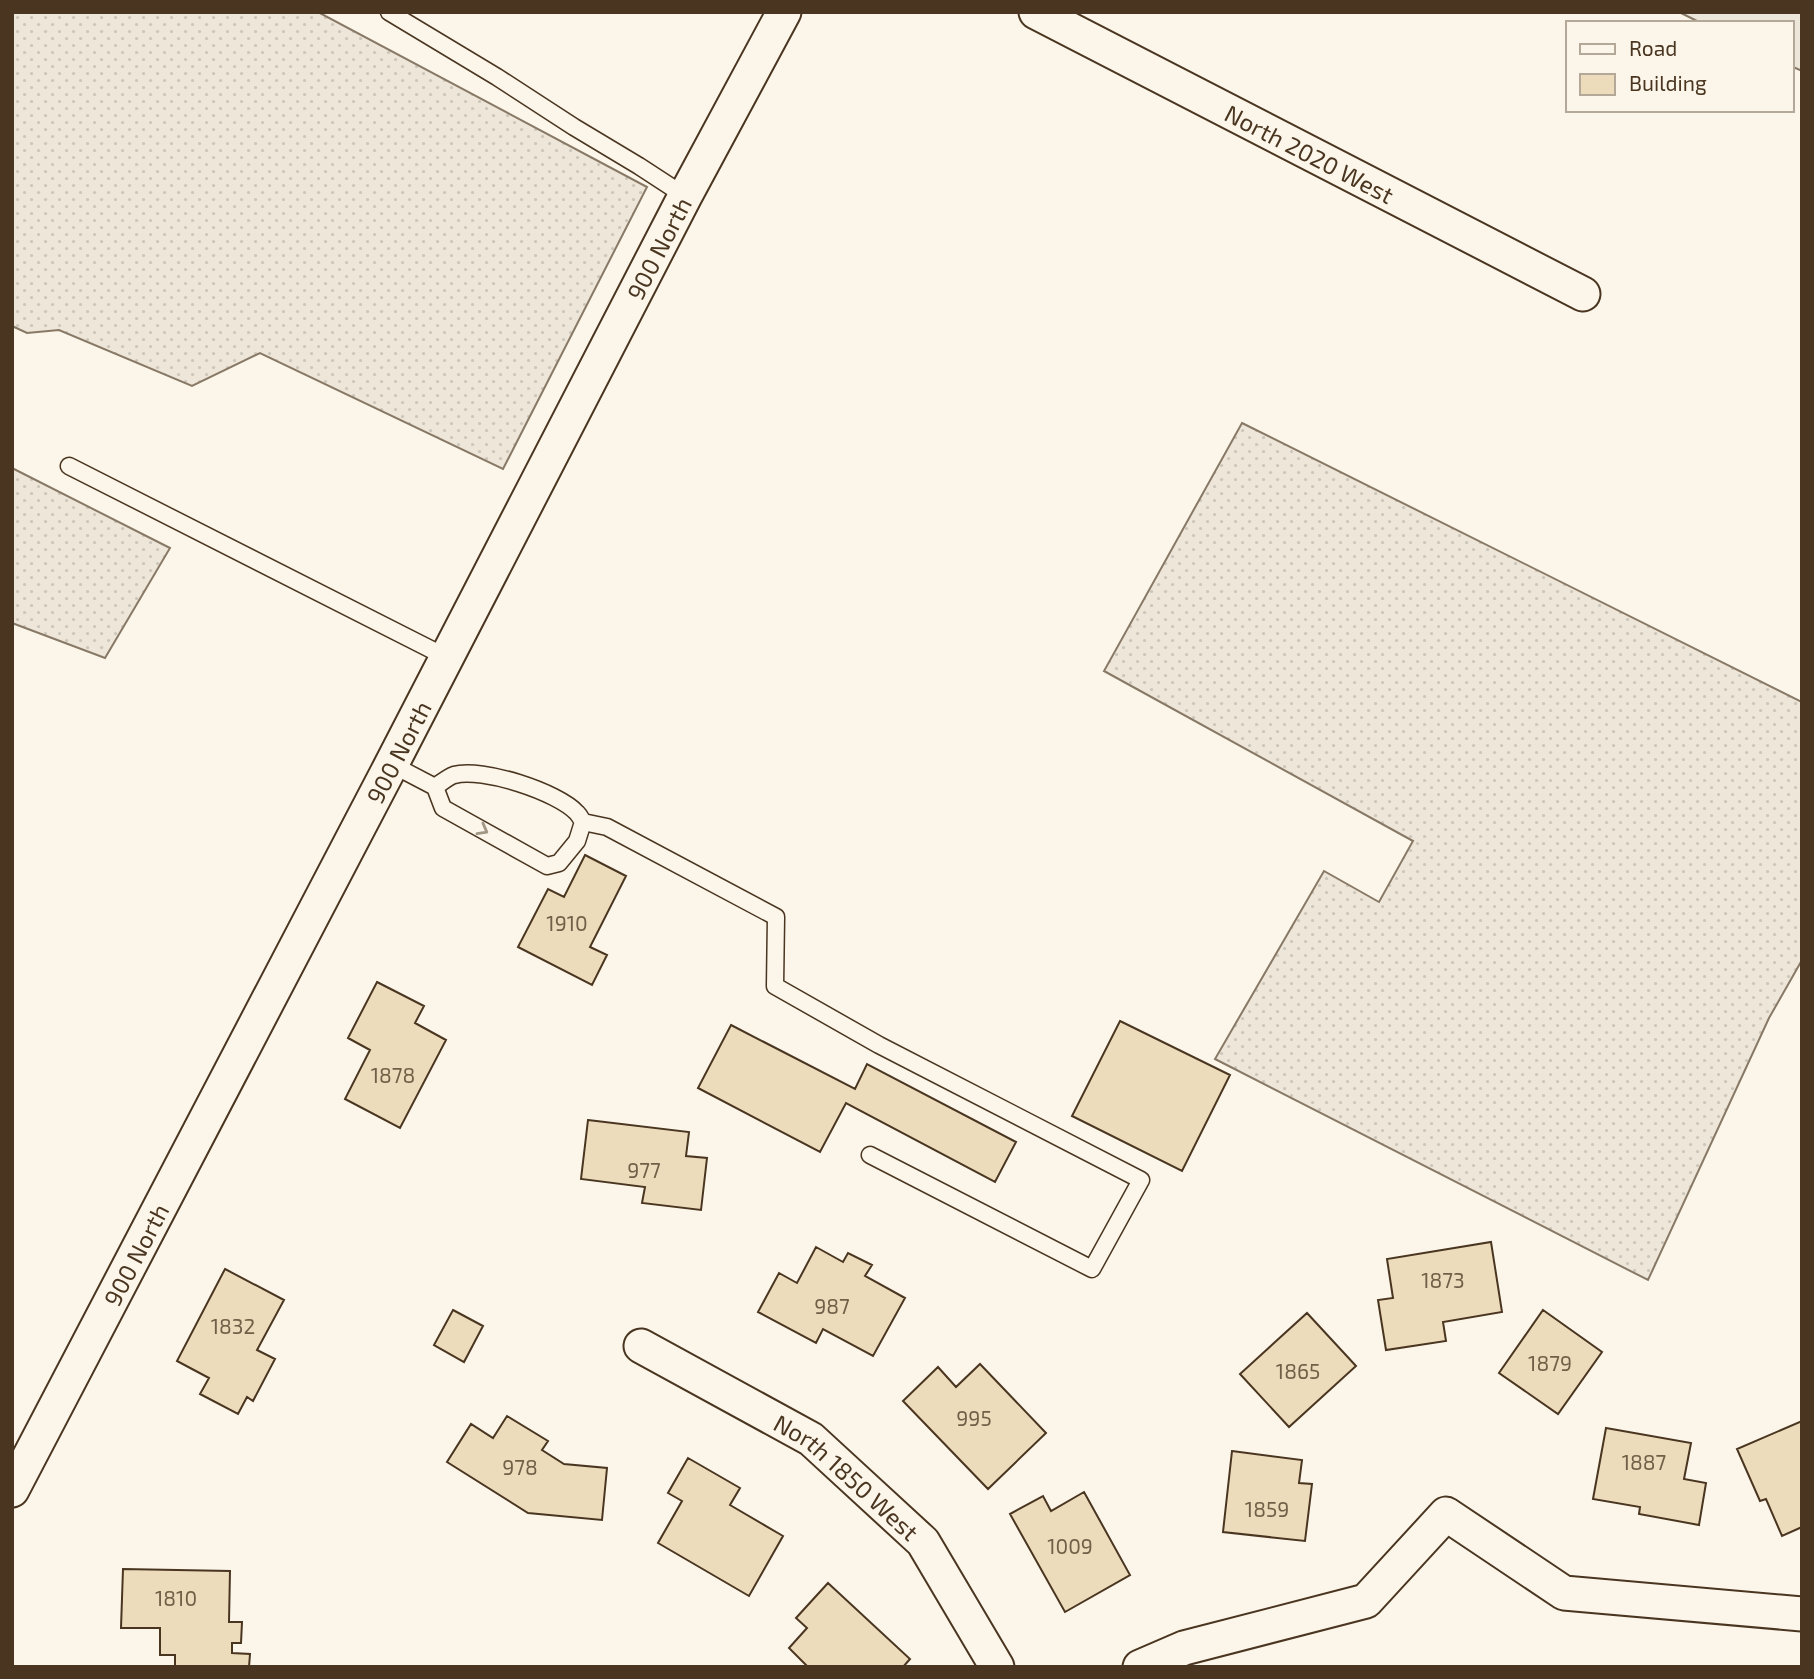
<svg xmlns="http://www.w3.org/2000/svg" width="1814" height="1679" viewBox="0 0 1814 1679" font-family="'Exo 2',sans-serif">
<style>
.grass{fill:url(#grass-dots);stroke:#887966;stroke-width:2}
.parking{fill:#ede7d9;stroke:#887966;stroke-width:2}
.building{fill:#ecdcbc;stroke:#4a3520;stroke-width:2}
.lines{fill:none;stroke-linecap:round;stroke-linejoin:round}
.service-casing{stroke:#4a3520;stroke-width:19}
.minor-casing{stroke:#4a3520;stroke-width:37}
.service{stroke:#fbf6e9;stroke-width:16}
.minor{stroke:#fbf6e9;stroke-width:33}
.oneway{stroke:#a29684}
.labels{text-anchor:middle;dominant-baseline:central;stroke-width:5;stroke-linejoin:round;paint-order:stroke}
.number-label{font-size:21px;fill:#725f47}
.street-label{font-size:24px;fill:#4a3520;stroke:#fbf6e9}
</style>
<defs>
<pattern id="grass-dots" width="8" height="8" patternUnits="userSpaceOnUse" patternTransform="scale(1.75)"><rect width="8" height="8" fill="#ede6d9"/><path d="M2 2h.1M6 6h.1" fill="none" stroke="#cdc6ba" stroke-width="1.8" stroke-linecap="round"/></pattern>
</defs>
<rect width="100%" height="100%" fill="#fbf6e9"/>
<!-- grass -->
<path class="grass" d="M12 12H318L647 187 503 469 260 353 192 386 59 330 27 333 12 326Z
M1242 423 1802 702V960L1769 1018 1648 1280 1215 1059 1324 871 1379 902 1413 841 1104 671Z
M12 468 170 548 105 658 12 623Z"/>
<!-- parking -->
<path class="parking" d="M1679 12H1802V71L1791 66V23H1701Z"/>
<!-- building -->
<path class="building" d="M585 855 626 876 590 947 607 955 592 985 518 947 548 889 564 897Z
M377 982 424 1006 415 1023 446 1040 400 1128 345 1099 370 1050 348 1038Z
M1120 1021 1230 1075 1182 1171 1072 1116Z
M731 1025 855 1089 867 1064 1016 1142 995 1182 846 1103 820 1152 698 1088Z
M588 1120 689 1132 686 1156 707 1158 701 1210 642 1203 645 1187 581 1179Z
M1491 1242 1502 1312 1443 1322 1446 1341 1386 1350 1378 1300 1393 1298 1387 1259Z
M816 1247 843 1262 848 1253 872 1265 865 1276 905 1298 873 1356 823 1329 816 1343 758 1312 779 1273 797 1283Z
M225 1269 284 1300 257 1350 275 1359 253 1401 247 1397 238 1414 200 1394 209 1378 177 1361Z
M453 1310 483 1326 464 1362 434 1345Z
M1543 1310 1602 1352 1558 1414 1499 1373Z
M1307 1313 1356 1366 1289 1427 1240 1374Z
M980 1364 1046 1433 988 1489 903 1401 938 1367 956 1387Z
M507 1416 548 1441 542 1450 564 1464 607 1468 602 1520 528 1513 447 1462 471 1424 493 1438Z
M1802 1421V1527L1782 1536 1766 1499 1760 1501 1737 1449Z
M1606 1428 1691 1443 1684 1479 1706 1483 1699 1525 1639 1514 1640 1507 1593 1499Z
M1232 1451 1302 1460 1299 1483 1312 1484 1305 1541 1223 1532Z
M688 1458 740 1488 730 1505 783 1536 749 1596 658 1543 682 1501 668 1493Z
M1084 1492 1130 1575 1065 1612 1010 1514 1043 1496 1051 1511Z
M123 1569 230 1571 229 1622H242L241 1643H232V1653L250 1654 249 1667H175V1655H160V1628H121Z
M828 1583 910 1659 903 1667H808L789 1648 807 1628 796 1618Z"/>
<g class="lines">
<defs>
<path id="service" d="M389 12 497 77 574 127 639 166 685 196
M69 466 446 657
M391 764 435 787 443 808 547 866 559 863 577 841 583 822C581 819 580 816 577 813 558 792 482 767 454 775 448 777 441 783 435 787
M583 822 607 827 776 917 775 986 879 1045 1141 1180 1092 1269 870 1155"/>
<g id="minor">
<path id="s1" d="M1036 12 1583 294"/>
<path id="s2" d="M641 1346 811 1439 923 1542 997 1667"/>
<path id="s3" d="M12 1490 387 773 685 196 784 12"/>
<path d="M1140 1667 1184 1648 1366 1601 1446 1514 1564 1593 1802 1614"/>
</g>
</defs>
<!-- service casing -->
<use href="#service" class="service-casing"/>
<!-- minor casing -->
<use href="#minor" class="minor-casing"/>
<!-- service -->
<use href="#service" class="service"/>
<!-- minor -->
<use href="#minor" class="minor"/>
</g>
<!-- one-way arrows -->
<defs><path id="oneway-chevron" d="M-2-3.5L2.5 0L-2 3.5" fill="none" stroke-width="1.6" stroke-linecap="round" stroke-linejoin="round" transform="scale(1.75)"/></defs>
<use class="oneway" href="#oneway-chevron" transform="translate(483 830) rotate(29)"/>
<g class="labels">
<!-- number labels -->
<g class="number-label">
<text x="567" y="922">1910</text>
<text x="393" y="1074">1878</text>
<text x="644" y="1169">977</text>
<text x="1443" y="1279">1873</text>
<text x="832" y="1305">987</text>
<text x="233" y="1325">1832</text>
<text x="1550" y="1362">1879</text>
<text x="1298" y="1370">1865</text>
<text x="974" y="1417">995</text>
<text x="1644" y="1461">1887</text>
<text x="520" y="1466">978</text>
<text x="1267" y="1508">1859</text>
<text x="1070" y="1545">1009</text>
<text x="176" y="1597">1810</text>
</g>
<!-- street labels -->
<g class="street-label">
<text stroke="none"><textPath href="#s1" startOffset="308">North 2020 West</textPath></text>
<text stroke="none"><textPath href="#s3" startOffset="1400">900 North</textPath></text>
<text stroke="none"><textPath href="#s3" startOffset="833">900 North</textPath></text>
<text stroke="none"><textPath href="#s3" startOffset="266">900 North</textPath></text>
<text stroke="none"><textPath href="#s2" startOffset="245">North 1850 West</textPath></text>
</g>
</g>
<!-- border -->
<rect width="1814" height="1679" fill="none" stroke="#4a3520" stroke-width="28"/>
<!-- legend -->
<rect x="1566" y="21" width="228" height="91" fill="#fbf6e9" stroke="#b4a999" stroke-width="2"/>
<rect x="1580" y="44" width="35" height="10" fill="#fbf6e9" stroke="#b4a999" stroke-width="2"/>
<text x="1629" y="56" font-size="21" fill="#4a3520">Road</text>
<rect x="1580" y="74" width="35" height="21" fill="#ecdcbc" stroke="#b4a999" stroke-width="2"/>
<text x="1629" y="91" font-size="21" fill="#4a3520">Building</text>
</svg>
